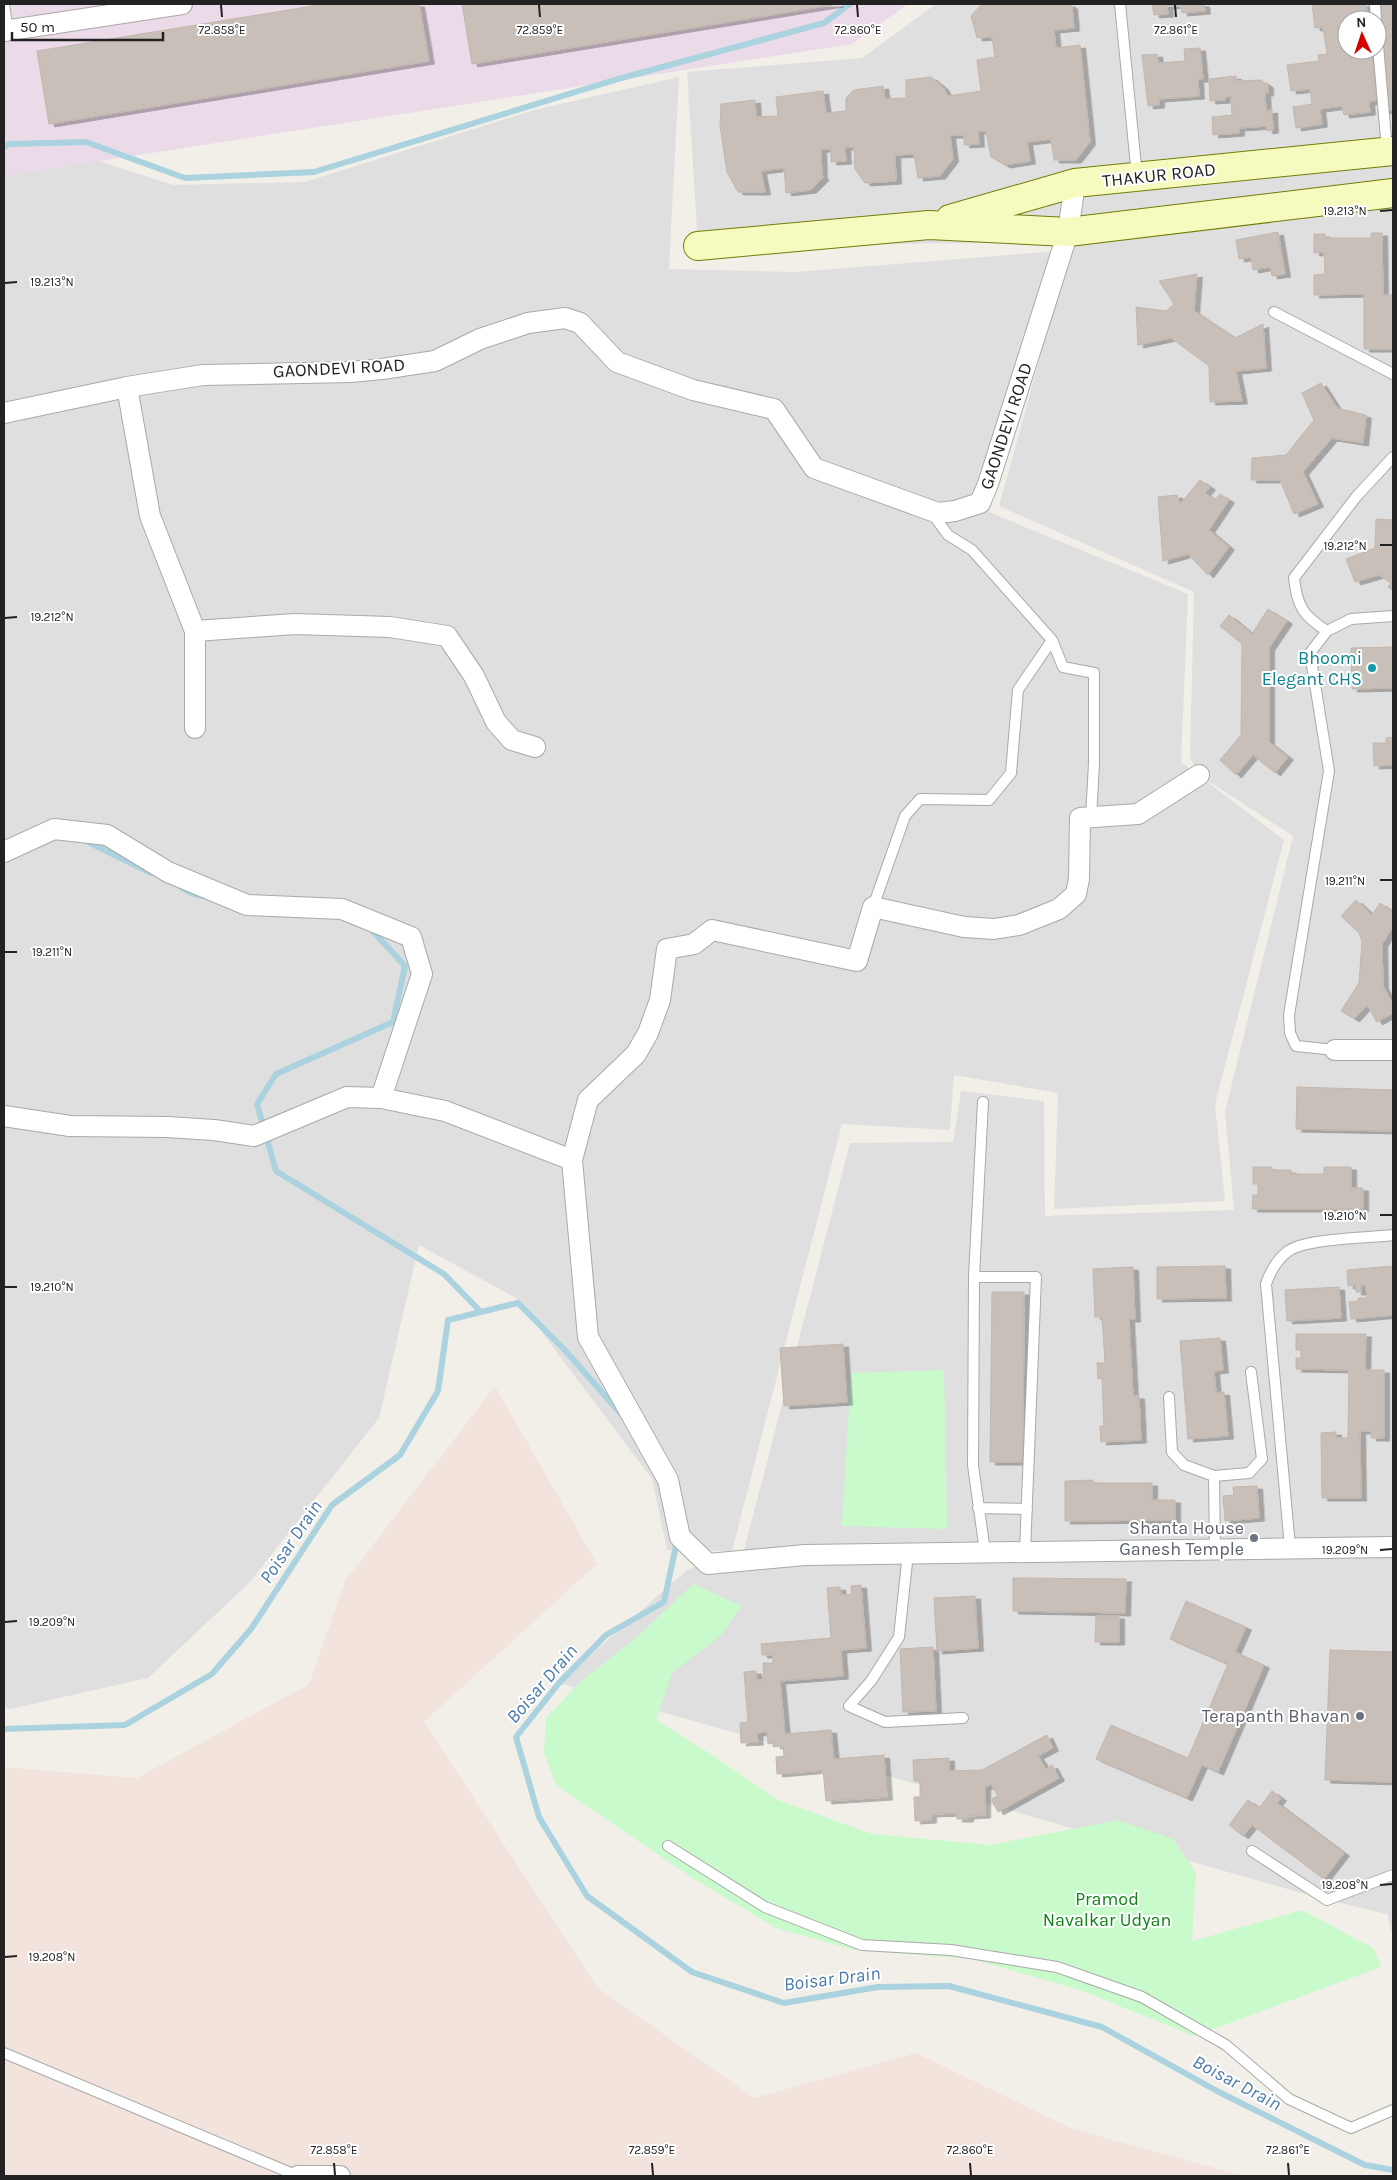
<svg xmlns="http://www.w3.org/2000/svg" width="1397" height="2180" viewBox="0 0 1397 2180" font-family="Karla,sans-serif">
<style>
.residential{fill:#e0dfdf;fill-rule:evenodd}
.industrial{fill:#ebdbe8}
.military{fill:#f3e3dd}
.park{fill:#c8facc}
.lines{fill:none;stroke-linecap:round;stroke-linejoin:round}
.stream{stroke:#aad3df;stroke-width:6}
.building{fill:#c7bfb8;stroke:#c4b6ab;filter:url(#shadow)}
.lane-casing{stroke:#a9a9a9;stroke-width:12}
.street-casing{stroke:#a9a9a9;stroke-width:22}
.secondary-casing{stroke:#707d05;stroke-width:30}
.lane{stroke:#fff;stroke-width:10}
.street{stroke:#fff;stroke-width:20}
.secondary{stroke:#f7fabf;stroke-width:28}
.ticks{fill:none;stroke:#222;stroke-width:2}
.culture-dot{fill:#0f9aa8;stroke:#fff;stroke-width:2}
.worship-dot{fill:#6b7280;stroke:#fff;stroke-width:2}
.labels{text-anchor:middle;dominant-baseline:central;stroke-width:4;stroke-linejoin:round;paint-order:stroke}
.street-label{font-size:18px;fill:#222;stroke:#fff}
.culture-label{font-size:18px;fill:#0d838f;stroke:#fff;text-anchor:end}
.worship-label{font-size:18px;fill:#5b616d;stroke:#fff;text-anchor:end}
.park-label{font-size:18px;fill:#0c8416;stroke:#fff}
.water-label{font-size:19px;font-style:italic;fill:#4a7aab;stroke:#fff}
.ticks-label{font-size:12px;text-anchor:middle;fill:#222;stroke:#fff;stroke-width:4;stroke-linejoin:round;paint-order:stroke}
</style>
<defs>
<filter id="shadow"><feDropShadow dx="5.5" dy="3" stdDeviation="0" flood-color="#0004"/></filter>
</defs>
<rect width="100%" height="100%" fill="#f2efe9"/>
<!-- residential -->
<path class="residential" d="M936 4H1393V1937L1387 1914 1327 1900 559 1683 687 1570 744 1550 850 1143 953 1142 961 1091 1044 1101 1045 1216 1234 1210 1225 1112 1293 836 1199 775 1190 757 1194 592 999 506 1072 242 698 246 687 72 862 58ZM1347 20H1377V50H1347Z
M679 77 669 269 796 272 1057 251 989 512 1188 594 1181 762 1284 840 1215 1104 1225 1201 1054 1209 1058 1093 954 1075 950 1130 842 1124 732 1551 667 1550 652 1479 516 1298 419 1245 379 1418 249 1583 148 1678 10 1709 4 1707V150L50 145 173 185 305 182 534 110Z"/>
<!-- industrial -->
<path class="industrial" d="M4 4H908L852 44 4 176Z"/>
<!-- military -->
<path class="military" d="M495 1386 597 1564 424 1722 598 1988 754 2098 916 2053 1073 2129 1244 2176H4V1767L137 1778 309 1684 345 1581Z"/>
<!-- park -->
<path class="park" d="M944 1370 947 1529 842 1526 851 1373Z
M693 1584 742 1606 720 1636 672 1673 656 1720 712 1755 778 1800 872 1834 990 1845 1117 1820 1173 1839 1196 1873 1192 1941 1302 1910 1373 1948 1381 1967 1194 2036 1080 1990 972 1959 854 1950 776 1928 691 1877 556 1785 544 1753 546 1718 581 1681 636 1638Z"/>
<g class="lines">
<!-- stream -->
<path class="stream" d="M4 147 9 144 86 142 185 178 314 172 618 79 824 23 850 4
M86 841 151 873
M182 888 194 894 203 896
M370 928 405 966 393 1022 276 1074 257 1104 276 1171 444 1274 481 1312
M677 1541 664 1602 606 1635 559 1683 516 1737 539 1817 587 1896 692 1972 784 2003 878 1987 949 1986 1102 2027 1217 2091 1365 2165 1393 2170
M4 1729 125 1725 212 1674 251 1629 332 1505 400 1455 438 1391 448 1320 518 1303 564 1349 622 1415"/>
</g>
<!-- building -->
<path class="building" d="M325 4H419L429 61 49 124 37 51Z
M462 4H838L472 64Z
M982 4H1069L1072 6 1074 28 1054 30 1056 48 1080 45 1090 142 1076 160H1054L1051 139 1027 142 1030 161 1005 165 991 157 986 131H978L979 144 964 145V135H950L953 159 940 176 918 178 914 154 895 155 896 181 865 183 855 169 854 147H845L846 161 831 162V149H821L822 177H824L811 190 786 193 784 168 761 171 765 192H738L727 172 720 126 721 104 755 100 756 117 778 116 776 97 823 91 826 113 846 111V98L854 90 883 86 885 99 906 98V80L931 77 943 87 948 96 981 91 977 60 995 57 992 37 977 38 971 16Z
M1152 4H1204L1205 11 1182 13 1181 5 1167 6 1168 14 1154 15Z
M1312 4H1366L1368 20H1347V50H1371L1377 100 1369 102 1370 112 1344 115 1342 106 1320 109 1322 124 1296 128 1293 107 1312 104 1310 89 1291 91 1287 65 1319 61 1318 55 1327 54 1323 27 1315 28Z
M1375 4H1393V110L1383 111Z
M1200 48 1203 79H1198L1199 96 1159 99V105L1148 106 1142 55 1157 54 1158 63 1185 61 1184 49Z
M1236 76V81L1261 80 1268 85V93H1265L1266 111 1272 110 1273 130 1267 131V126L1239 128V133L1213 135 1212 117 1232 115 1231 96 1225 97V100L1210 101 1209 79Z
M1278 232 1285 274 1272 276 1270 267 1253 270 1251 257 1239 259 1236 240Z
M1371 233H1382L1383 295H1393V349H1364V294L1314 295V275L1325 274 1324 252 1314 253V234H1325V238H1371Z
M1197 274 1194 311 1235 338 1263 324 1266 368 1236 371 1242 401 1210 402 1209 366 1171 338 1138 345 1136 307 1166 311 1174 304 1159 281Z
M1321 383 1337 408 1366 415 1363 443 1332 438 1303 472 1318 504 1294 514 1280 480H1251L1252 458 1286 455 1314 420 1302 393Z
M1200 480 1210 487 1205 493 1215 500 1220 494 1229 500 1209 530 1229 547 1208 575 1188 554 1163 561 1158 497 1177 495 1180 504Z
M1376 519 1393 520V591L1388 587 1391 583 1379 575 1355 582 1346 559 1375 548Z
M1268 609 1287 621 1269 648V742L1288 757 1275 773 1253 755 1236 775 1220 760 1241 735 1242 644 1220 626 1229 615 1252 634Z
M1393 647V688L1352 689 1351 648Z
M1393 737V765L1374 766 1373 743H1386V738Z
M1356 900 1372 915 1380 903 1393 912V927L1382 944 1383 986 1393 1004V1013L1377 1022 1367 1005 1354 1019 1341 1011 1359 983 1362 941 1359 933 1341 916Z
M1297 1087 1393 1090V1131L1296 1129Z
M1253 1167H1272V1170H1291V1174H1324V1167H1351V1188H1363V1209H1252L1253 1195H1258V1184H1253Z
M1225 1266 1226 1298 1157 1299V1267Z
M1393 1266V1315L1351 1319 1349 1302 1358 1301V1298H1367L1366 1285H1361V1292H1356V1285L1348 1286 1347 1270Z
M1133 1267 1135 1319H1129L1133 1396H1139L1141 1440 1101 1442 1100 1426H1104L1102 1378 1098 1379 1097 1363H1105L1102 1317H1095L1093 1269Z
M1339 1287 1341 1318 1287 1321 1285 1290Z
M992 1292H1024L1023 1462H990Z
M1296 1334H1366L1365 1370H1384V1438H1371V1431H1360L1361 1498H1322L1321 1433 1336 1432V1438H1348L1349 1370 1296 1369V1358H1301V1350H1296Z
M1220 1338 1223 1370 1214 1371 1216 1393 1224 1392 1228 1436 1188 1439 1180 1341Z
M843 1344 847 1402 784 1406 780 1348Z
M1093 1480V1483H1152V1500H1175V1520L1065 1521V1481Z
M1257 1486 1259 1518 1225 1521 1223 1496 1234 1495 1233 1487Z
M1013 1578 1126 1579 1125 1613 1013 1611Z
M861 1585 866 1648 841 1650 843 1676 780 1681 785 1734 831 1730 834 1759 884 1755 887 1797 826 1801 823 1770 777 1774 776 1757 784 1756 783 1746H775V1743L768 1744 767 1732 757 1733 758 1742 741 1743 740 1723 748 1722 744 1672 756 1671 757 1680H764L763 1663H773V1655H762L761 1644 831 1638 827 1588 840 1587 841 1595 852 1594 851 1586Z
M975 1596 978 1648 937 1651 934 1598Z
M1186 1601 1246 1627 1235 1652 1264 1665 1218 1772 1202 1765 1187 1798 1096 1759 1111 1725 1188 1758 1228 1664 1170 1639Z
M1096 1616H1119V1642H1095Z
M933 1647 936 1711 903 1712 900 1649Z
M1330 1650 1393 1652V1782L1325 1780Z
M1047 1735 1053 1748 1038 1756 1046 1769 1052 1765 1059 1778 998 1812 991 1799 998 1796 991 1784 985 1787V1815L968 1816V1819H957V1813L931 1814V1820L915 1821 914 1797H920V1781H914L913 1760 949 1758V1771L982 1770Z
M1272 1791 1281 1798 1277 1803 1344 1853 1324 1879 1252 1825 1243 1836 1229 1825 1248 1800 1259 1808Z"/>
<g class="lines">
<defs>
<path id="lane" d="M1120 4 1137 176
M1375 4 1376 20
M4 5 8 31
M1377 34 1387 150
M1274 312 1393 374
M931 512 948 535 972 550 1052 640 1063 667 1094 673V763L1091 818
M1327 631C1303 616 1297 606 1294 578L1356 497 1393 457
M873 907 905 816 920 799 989 800 1011 773 1018 690 1052 640
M1335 1050 1296 1046 1290 1033 1289 1015 1329 771 1310 653 1327 631 1351 619 1393 616
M983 1102 974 1277 973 1465 985 1552
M974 1277H1036L1025 1551
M1169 1397 1172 1452 1184 1465 1214 1476 1215 1549
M1214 1476 1249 1473 1262 1459 1251 1372
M978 1508 1027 1509
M1290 1547 1266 1284C1270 1272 1277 1260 1287 1252 1304 1238 1369 1238 1393 1235
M908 1553 899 1637 871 1681 849 1706 885 1722 963 1718
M668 1846 765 1907 862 1945 951 1950 1057 1967 1142 1997 1226 2045 1289 2099 1351 2128 1393 2110
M1252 1851 1327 1900 1393 1875
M4 2053 298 2176"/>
<path id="street" d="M4 31 182 4
M127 387 150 516 195 631V728
M4 413 127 387 203 375 350 372 382 369 435 361 480 339 528 323 565 318 580 323 617 362 693 390 774 409 814 468 938 513 955 511 980 503 988 484 1068 232 1075 183
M195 631 295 624 390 627 447 636 474 676 496 722 512 740 535 747
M1199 775 1138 814 1080 818 1079 879 1076 894 1059 909 1019 925 994 929 964 927 873 907 857 961 712 930 694 944 667 949 660 1000 648 1033 636 1054 588 1100 572 1160 588 1337 668 1480 680 1537 708 1564 805 1555 1393 1547
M4 852 54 829 107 835 168 872 247 905 342 909 411 937 422 974 381 1098
M1335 1050H1393
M4 1116 70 1126 167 1127 214 1130 254 1136 347 1097 381 1098 445 1111 572 1160
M298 2176H340"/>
<path id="secondary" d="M950 219 1075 183 1393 151
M698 246 929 225 1068 232 1393 193"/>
</defs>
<!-- lane casing -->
<use href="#lane" class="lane-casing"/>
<!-- street casing -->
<use href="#street" class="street-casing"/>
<!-- secondary casing -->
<use href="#secondary" class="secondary-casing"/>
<!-- lane -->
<use href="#lane" class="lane"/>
<!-- street -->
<use href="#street" class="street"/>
<!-- secondary -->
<use href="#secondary" class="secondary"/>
</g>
<!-- ticks -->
<path class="ticks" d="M221 5 222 17M539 5 540 17M857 5 858 17M1175 5 1176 17M1380 211 1392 210M5 283 17 282M1380 545H1392M5 618 17 617M1380 880H1392M5 952H17M1380 1215H1392M5 1287H17M1380 1550 1392 1549M5 1622 17 1621M1380 1885 1392 1884M5 1957 17 1956M334 2163 335 2175M652 2163 653 2175M970 2163 971 2175M1288 2163 1289 2175"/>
<!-- markers -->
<circle class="culture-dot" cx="1372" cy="668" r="5"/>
<g class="worship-dot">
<circle cx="1254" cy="1538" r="5"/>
<circle cx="1360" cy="1716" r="5"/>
</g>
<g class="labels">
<!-- street labels -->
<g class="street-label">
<text transform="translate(1159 175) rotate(-6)">THAKUR ROAD</text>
<text transform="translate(339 368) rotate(-3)">GAONDEVI ROAD</text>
<text transform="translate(1006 426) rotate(-72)">GAONDEVI ROAD</text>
</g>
<!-- culture labels -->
<g class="culture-label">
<text x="1362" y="658">Bhoomi<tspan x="1362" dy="21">Elegant CHS</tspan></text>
</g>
<!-- worship labels -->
<g class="worship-label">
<text x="1244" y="1528">Shanta House<tspan x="1244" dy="21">Ganesh Temple</tspan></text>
<text x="1350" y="1716">Terapanth Bhavan</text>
</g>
<!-- park labels -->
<g class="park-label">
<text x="1107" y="1899">Pramod<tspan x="1107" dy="21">Navalkar Udyan</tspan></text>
</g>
<!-- water labels -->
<g class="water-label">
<text transform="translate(291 1542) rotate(-56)">Poisar Drain</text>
<text transform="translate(542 1684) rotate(-49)">Boisar Drain</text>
<text transform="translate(832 1979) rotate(-7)">Boisar Drain</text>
<text transform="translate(1237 2083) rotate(28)">Boisar Drain</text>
</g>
</g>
<g class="ticks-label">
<text x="222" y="34">72.858°E</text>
<text x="540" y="34">72.859°E</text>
<text x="858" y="34">72.860°E</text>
<text x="1176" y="34">72.861°E</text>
<text x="1345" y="215">19.213°N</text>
<text x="52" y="286">19.213°N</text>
<text x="1345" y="550">19.212°N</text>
<text x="52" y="621">19.212°N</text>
<text x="1345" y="885">19.211°N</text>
<text x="52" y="956">19.211°N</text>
<text x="1345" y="1220">19.210°N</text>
<text x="52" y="1291">19.210°N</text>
<text x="1345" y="1554">19.209°N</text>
<text x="52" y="1626">19.209°N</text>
<text x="1345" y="1889">19.208°N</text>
<text x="52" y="1961">19.208°N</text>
<text x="334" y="2154">72.858°E</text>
<text x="652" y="2154">72.859°E</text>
<text x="970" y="2154">72.860°E</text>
<text x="1288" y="2154">72.861°E</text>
</g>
<!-- border -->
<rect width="1397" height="2180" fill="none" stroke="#222222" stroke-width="10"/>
<!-- north arrow -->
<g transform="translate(1362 35) rotate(357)"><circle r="24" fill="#ffffff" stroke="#a7a7a7"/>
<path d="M0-4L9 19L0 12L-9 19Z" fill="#d40000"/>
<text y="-8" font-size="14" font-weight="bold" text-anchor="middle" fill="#222222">N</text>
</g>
<!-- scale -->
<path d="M12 32v8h151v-8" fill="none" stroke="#222222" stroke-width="2.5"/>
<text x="20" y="32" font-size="15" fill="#222222" stroke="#ffffff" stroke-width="4" paint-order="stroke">50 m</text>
</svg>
